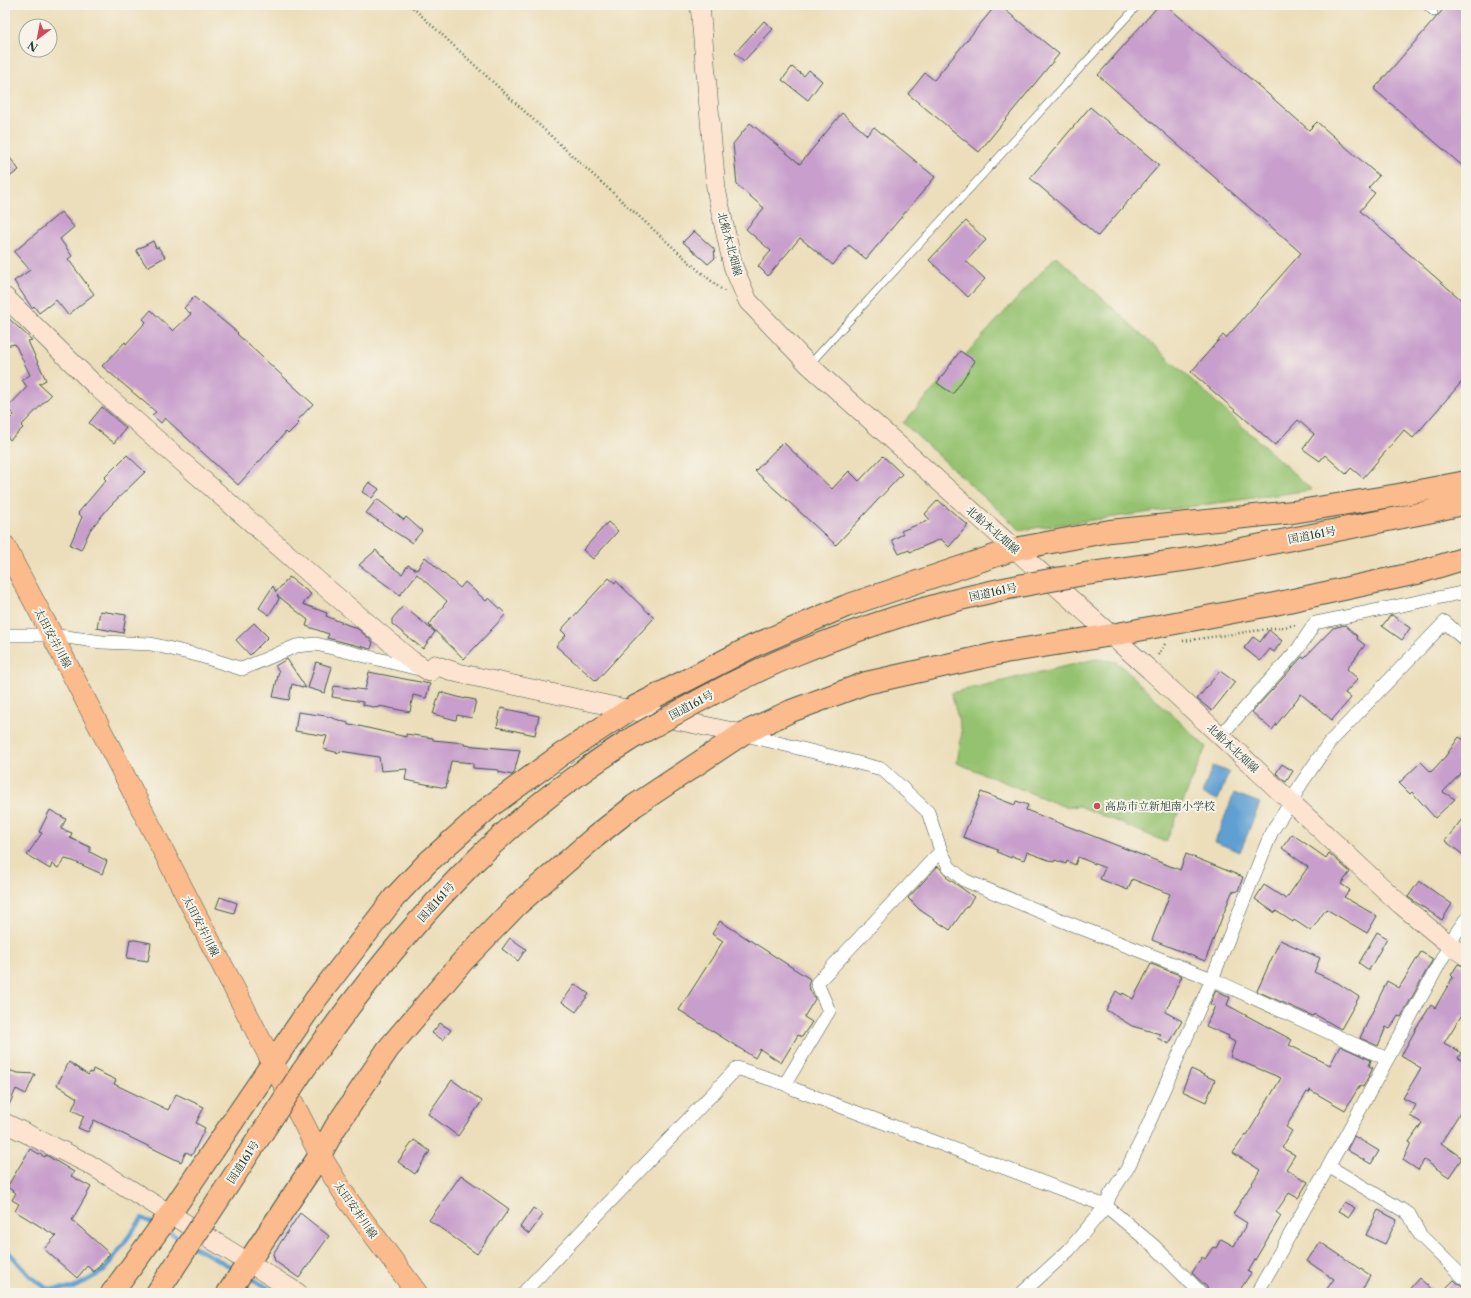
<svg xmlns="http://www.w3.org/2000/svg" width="1471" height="1298" viewBox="0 0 1471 1298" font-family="'Libre Caslon Text','Noto Serif JP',serif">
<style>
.green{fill:#95c270;stroke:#5a8052}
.water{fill:#5f9fd2;stroke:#3f6e83}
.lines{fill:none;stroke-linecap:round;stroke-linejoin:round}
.stream{stroke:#5f9fd2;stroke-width:4.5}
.building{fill:#c89fcc}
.lane-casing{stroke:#3e5548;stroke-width:8}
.street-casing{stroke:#3e5548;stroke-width:14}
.secondary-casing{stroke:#3e5548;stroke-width:20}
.primary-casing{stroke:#3e5548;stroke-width:22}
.highway-casing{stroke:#3e5548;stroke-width:24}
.path{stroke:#3e5548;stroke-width:2.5;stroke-dasharray:1 3;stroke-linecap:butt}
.lane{stroke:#fff;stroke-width:7}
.street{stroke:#fff;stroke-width:13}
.secondary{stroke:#fde4d1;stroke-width:19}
.primary{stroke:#fbbb8d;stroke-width:21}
.highway{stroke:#fbbb8d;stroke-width:22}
.highway-bridge-casing{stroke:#3e5548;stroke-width:24;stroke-linecap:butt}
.highway-bridge{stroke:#fbbb8d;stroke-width:22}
.poi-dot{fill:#d1495b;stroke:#f7f3e8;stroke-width:1.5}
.labels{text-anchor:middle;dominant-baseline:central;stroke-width:4;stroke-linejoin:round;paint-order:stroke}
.street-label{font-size:11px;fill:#1f3d34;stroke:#f7f3e8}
.poi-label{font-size:11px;fill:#1f3d34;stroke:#f7f3e8;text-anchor:start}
</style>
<rect width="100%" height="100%" fill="#f7f3e8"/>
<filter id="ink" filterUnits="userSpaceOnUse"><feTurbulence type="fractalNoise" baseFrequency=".025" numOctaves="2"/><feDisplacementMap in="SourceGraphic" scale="8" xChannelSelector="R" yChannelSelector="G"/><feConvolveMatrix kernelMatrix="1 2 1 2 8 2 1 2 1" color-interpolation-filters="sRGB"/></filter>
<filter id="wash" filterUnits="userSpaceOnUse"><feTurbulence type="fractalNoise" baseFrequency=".012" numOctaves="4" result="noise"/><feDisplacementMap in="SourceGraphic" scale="16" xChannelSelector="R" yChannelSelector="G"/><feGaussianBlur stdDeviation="0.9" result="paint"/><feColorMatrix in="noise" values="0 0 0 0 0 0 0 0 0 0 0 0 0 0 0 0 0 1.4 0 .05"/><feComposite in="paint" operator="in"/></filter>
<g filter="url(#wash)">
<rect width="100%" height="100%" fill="#ecdeba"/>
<!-- green -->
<path class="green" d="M1056 256 1312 490 1020 530 903 423Z
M1096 659 1117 662 1206 747 1166 842 1079 806 1065 807 957 763 962 732 951 693Z"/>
<!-- water -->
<path class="water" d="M1213 766 1229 772 1218 800 1202 794Z
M1234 793 1260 803 1240 852 1215 842Z"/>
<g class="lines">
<!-- stream -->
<path class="stream" d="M165 1230 184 1241
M194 1247 237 1270
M5 1248 30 1276 46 1288 53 1289 73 1288 104 1271 142 1218 155 1225
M247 1276 277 1293"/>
</g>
<g id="blocks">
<!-- building -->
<path class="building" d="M996 5H999L1059 54 979 152 908 94 925 73 934 80Z
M1159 5H1166L1309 130 1317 122 1379 176 1368 188 1375 193 1360 211 1466 304V377L1413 438 1404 430 1363 478 1351 468 1346 474 1325 455 1320 461 1303 449 1314 434 1298 420 1275 445 1191 372 1223 335 1226 338 1301 253 1098 75Z
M1447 5H1466V169L1374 89Z
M764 21 773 29 744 61 735 53Z
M792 67 804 76 809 70 822 81 808 100 782 80Z
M1090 107 1159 165 1098 236 1030 178Z
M842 113 867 135 874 127 935 177 866 259 849 245 833 265 800 238 768 276 758 266 771 251 746 229 764 208 737 185 733 144 750 123 800 164Z
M5 151 19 170 5 180Z
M61 212 74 227 60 239 72 256 68 259 94 294 68 315 56 300 39 313 34 306 32 308 14 281 30 270 14 252Z
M966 221 986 240 966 261 985 279 968 297 929 260Z
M694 231 714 249 715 258 708 264 683 242Z
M153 241 156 248 158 247 165 257 147 267 136 250Z
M194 297 238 333 237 334 313 404 297 421 299 423 288 434 286 432 238 485 165 418 161 423 152 415 156 412 102 366 125 342 126 344 146 322 143 319 151 310 173 331 191 314 184 308Z
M5 315 32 340 28 341 46 380 39 384 51 395 21 426 23 428 10 440 5 434V424L14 415 7 408 27 387 22 380 30 375 15 344 5 346Z
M960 351 975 361 953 394 937 383Z
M102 407 126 428 114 443 89 423Z
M783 442 832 489 849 471 859 481 883 456 902 474 836 545 755 471Z
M127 455 145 472 110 506 90 530 81 550 70 545 82 517 78 513 106 480 104 478Z
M369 482 379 489 372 498 362 492Z
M377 499 404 520 406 517 422 531 412 543 366 513Z
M938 500 968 525 949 547 941 539 910 552 909 550 899 554 892 540 903 534 901 531 930 520 925 514Z
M608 522 618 531 593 559 583 550Z
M376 550 387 563 402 574 408 565 417 570 425 557 460 588 465 582 486 601 489 598 506 614 464 659 429 625 447 601 417 574 400 595 359 565Z
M289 577 311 594 303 604 327 613 326 616 358 629 373 642 371 649 327 638 329 634 306 626 308 620 277 595 279 599 269 615 259 608 273 586 276 592Z
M609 578 615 583 616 581 654 618 596 681 556 646 566 635 561 630Z
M403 606 435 632 423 649 392 624V619Z
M100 611 126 615 123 633 97 628Z
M1392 615 1410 628 1402 640 1382 626 1390 616Z
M254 623 268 637 250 655 236 640Z
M1345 625 1358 637 1357 639 1365 645 1347 669 1358 679 1345 693 1351 698 1332 720 1301 694 1272 730 1252 712 1302 657 1304 658 1333 628Z
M1269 630 1282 641 1274 652 1270 649 1260 661 1244 648 1253 637 1260 642Z
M287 659 306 688 292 684 289 700 273 697 279 671 275 666Z
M316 662 332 667 325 693 308 688Z
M1220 671 1235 682 1212 711 1197 699Z
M369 672 430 684 426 698 413 695 410 712 379 706V708L363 705V702L332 697 334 686 365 690Z
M440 692 465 699V698L476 700 472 718 457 715 456 720 433 714Z
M501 708 539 716 535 735 497 727Z
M298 712 326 716 348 723V725L359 726 406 737V734L433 738V740L464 743V745L520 750 514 773 512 775 499 772V770L473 768V763L451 761 446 788 405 780 407 769 381 771 379 757 340 751 339 753 323 749 327 736 295 731Z
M1459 737 1466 741V768L1443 792 1455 799 1435 818 1412 792 1410 794 1399 783 1421 762 1431 772 1445 757Z
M1282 764 1293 771 1286 782 1276 773Z
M981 792 1015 805 1016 801 1028 805 1026 810 1180 870 1186 854 1243 877 1238 891 1232 892 1205 961 1152 940 1170 894 1132 879 1128 890 1100 879 1105 868 1078 857 1075 865 1067 861 1066 864 1055 860 1054 862 1027 852 1024 860 1012 856 1011 858 997 852 998 850 963 837Z
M50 810 66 819 61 829 72 833 70 838 90 847V852L107 861 102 874 73 861 65 859 58 868 52 864 50 869 27 855 42 833 39 832Z
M1466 814V857L1445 841Z
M1292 834 1326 858 1329 853 1350 872 1341 884 1350 890 1344 897 1377 916 1367 933 1326 909 1311 931 1294 920 1293 922 1276 911 1275 913 1255 899 1264 885 1286 899 1308 867 1282 848Z
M938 866 947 876 946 877 974 897 967 907H966L950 930 920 910 908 898Z
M1419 881 1452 904 1442 920 1408 897Z
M220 897 237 903 234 913 216 908Z
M720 921 810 979 808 986 815 999 804 1017 812 1022 802 1037 798 1035 781 1063 760 1049 755 1058 679 1010 723 941 712 934Z
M1377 932 1387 938 1369 970 1359 963Z
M510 938 526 949 518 961 502 949Z
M130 939 151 943 148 961 127 958Z
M1280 940 1320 958 1314 972 1338 983 1359 997 1341 1029 1314 1014 1313 1016 1257 991Z
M1421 952 1433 959 1401 1017 1398 1016 1390 1029 1386 1027 1378 1046 1360 1038 1387 981 1399 988Z
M1151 964 1182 976 1165 1012 1182 1021 1169 1044 1157 1038 1160 1034 1132 1026 1106 1010 1116 991 1122 995 1123 993 1133 999Z
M1458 964 1466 967V1019L1461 1016 1444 1043 1461 1053 1458 1058 1466 1062V1103L1441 1143 1462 1158 1449 1177 1424 1160 1418 1170 1403 1160 1411 1143 1409 1142 1422 1123 1410 1116 1416 1105 1403 1098 1421 1068 1401 1056 1417 1027 1431 1005 1435 1008 1453 977 1451 975Z
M575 984 589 994 576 1012 562 1002Z
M1216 990 1230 997 1227 1005 1292 1040 1289 1045 1330 1065 1340 1046 1371 1060 1369 1066 1373 1068 1363 1087 1360 1085 1345 1110 1310 1090 1309 1093 1307 1092 1286 1127 1292 1131 1282 1148 1295 1155 1286 1169 1308 1182 1298 1198 1289 1193 1276 1212 1281 1216 1248 1272 1251 1273 1238 1293H1209L1207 1287 1192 1273 1202 1257 1205 1259 1213 1247 1216 1248 1221 1239 1234 1246 1247 1223 1233 1214 1260 1170 1233 1153 1246 1134 1247 1135 1281 1078 1230 1057 1235 1042 1228 1038 1229 1036 1206 1026 1215 1006 1210 1004Z
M440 1023 451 1030 443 1040 432 1033Z
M69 1062 88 1075 90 1072 92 1073 93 1069 116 1080 114 1084 168 1110 176 1094 204 1107 196 1123 205 1128 192 1155 186 1152 181 1162 94 1120 88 1132 78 1128 84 1116 72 1110 77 1098 57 1085Z
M5 1069 18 1073 35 1074 26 1094 16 1089 6 1112H5Z
M1191 1069 1215 1080 1206 1102 1182 1091Z
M452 1080 482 1101 458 1136 428 1114Z
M1354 1136 1379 1151 1371 1164 1347 1150Z
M414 1140 430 1151 415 1174 398 1162Z
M30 1149 45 1157 46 1155 74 1172 71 1176 91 1187 72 1220 110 1254 94 1272 87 1266 77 1278 44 1249 56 1236 15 1211 19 1204 12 1200 16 1193 7 1187Z
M461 1175 509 1209 477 1254 429 1220Z
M1344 1202 1355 1208 1349 1217 1338 1211Z
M533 1208 543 1215 529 1234 520 1227Z
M1378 1210 1397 1220 1385 1244 1366 1235Z
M300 1213 329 1236 299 1278 275 1261 273 1254Z
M1320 1242 1370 1275 1361 1293H1324L1334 1279 1307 1261Z
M1419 1278 1436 1293H1406Z
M1454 1280 1466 1290V1293H1441Z"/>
</g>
</g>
<g filter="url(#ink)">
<use href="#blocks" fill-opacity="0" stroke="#3e5548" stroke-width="1"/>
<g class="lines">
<defs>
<path id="lane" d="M1425 5 1434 13
M809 365 858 311 1138 5"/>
<path id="street" d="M5 635H52L102 642 151 644 201 656 242 669 296 646 316 644 419 669
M742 734 882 769 928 812 941 851 949 867 964 880 1063 921 1212 979 1387 1059
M1220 736 1298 649 1315 623 1466 592
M785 1084 829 1011 817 983 941 851
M1328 1166 1409 1214 1420 1235 1466 1280
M523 1293 737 1068 785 1084 794 1089 1106 1206 1154 1246 1201 1293
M1022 1293 1069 1250 1106 1206 1110 1195 1127 1169 1142 1139 1212 979 1272 831 1291 802 1301 784 1329 743 1445 622 1466 641
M1257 1293 1345 1137 1456 933 1466 919"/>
<path id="secondary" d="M700 5 716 189 733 266 748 301 809 365 1150 670 1400 904 1451 946 1466 956
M5 297 99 389 317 580 411 660 430 672 435 665 458 673 742 734
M5 1123 89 1164 298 1293"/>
<path id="primary" d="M5 546 15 566 52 635 320 1155 348 1200 417 1293"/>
<path id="highway" d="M1085 574 1196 558 1428 512 1466 503
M302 1072C353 998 410 926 474 862 522 814 577 773 634 737
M112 1293 170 1214 316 999 394 898 427 863 492 805 562 754 629 710 753 646 846 606 1015 549 1110 531 1293 512 1398 495 1466 482
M157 1293 186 1249
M228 1293 320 1155 335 1128 388 1049 463 961 517 905 595 837 634 806 742 734 791 711 866 683 1005 652 1112 635 1270 605 1417 573 1466 558"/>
</defs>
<!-- lane casing -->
<use href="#lane" class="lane-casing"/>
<!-- street casing -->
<use href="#street" class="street-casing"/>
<!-- secondary casing -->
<use href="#secondary" class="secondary-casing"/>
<!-- primary casing -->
<use href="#primary" class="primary-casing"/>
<!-- highway casing -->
<use href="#highway" class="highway-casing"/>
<!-- path -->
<path class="path" d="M410 5 579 162 698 270 726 293
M1183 641 1297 625
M1158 655 1165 644H1166"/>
<!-- lane -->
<use href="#lane" class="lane"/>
<!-- street -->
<use href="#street" class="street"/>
<!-- secondary -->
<use href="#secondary" class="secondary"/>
<!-- primary -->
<use href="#primary" class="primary"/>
<!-- highway -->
<use href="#highway" class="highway"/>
<defs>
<path id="highway-bridge" d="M634 737C686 707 740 677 796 654 857 629 922 607 986 593 1019 585 1052 580 1085 574
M186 1249 302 1072"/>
</defs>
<!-- highway-bridge casing -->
<use href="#highway-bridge" class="highway-bridge-casing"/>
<!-- highway-bridge -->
<use href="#highway-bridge" class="highway-bridge"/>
</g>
</g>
<!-- markers -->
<circle class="poi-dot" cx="1097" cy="806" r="4"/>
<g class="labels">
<!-- street labels -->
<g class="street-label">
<text transform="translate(730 244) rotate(75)">北船木北畑線</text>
<text transform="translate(993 530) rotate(41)">北船木北畑線</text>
<text transform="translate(1312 535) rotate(-11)">国道161号</text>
<text transform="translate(993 592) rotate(-12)">国道161号</text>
<text transform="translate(53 638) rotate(62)">太田安井川線</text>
<text transform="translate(691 705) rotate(-28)">国道161号</text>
<text transform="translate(1233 748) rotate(43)">北船木北畑線</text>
<text transform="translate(436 902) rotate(-48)">国道161号</text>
<text transform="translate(201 926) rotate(63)">太田安井川線</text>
<text transform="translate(243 1162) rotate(-57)">国道161号</text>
<text transform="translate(356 1210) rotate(55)">太田安井川線</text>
</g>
<!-- poi labels -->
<g class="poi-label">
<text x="1105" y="806">高島市立新旭南小学校</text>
</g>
</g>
<!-- margin -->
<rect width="1471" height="1298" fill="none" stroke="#f7f3e8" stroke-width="20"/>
<!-- north arrow -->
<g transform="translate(38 38) rotate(212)"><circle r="19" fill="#f7f3e8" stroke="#a1aaa0"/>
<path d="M0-3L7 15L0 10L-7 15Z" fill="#d1495b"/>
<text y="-6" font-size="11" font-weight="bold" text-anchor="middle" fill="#1f3d34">N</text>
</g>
</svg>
